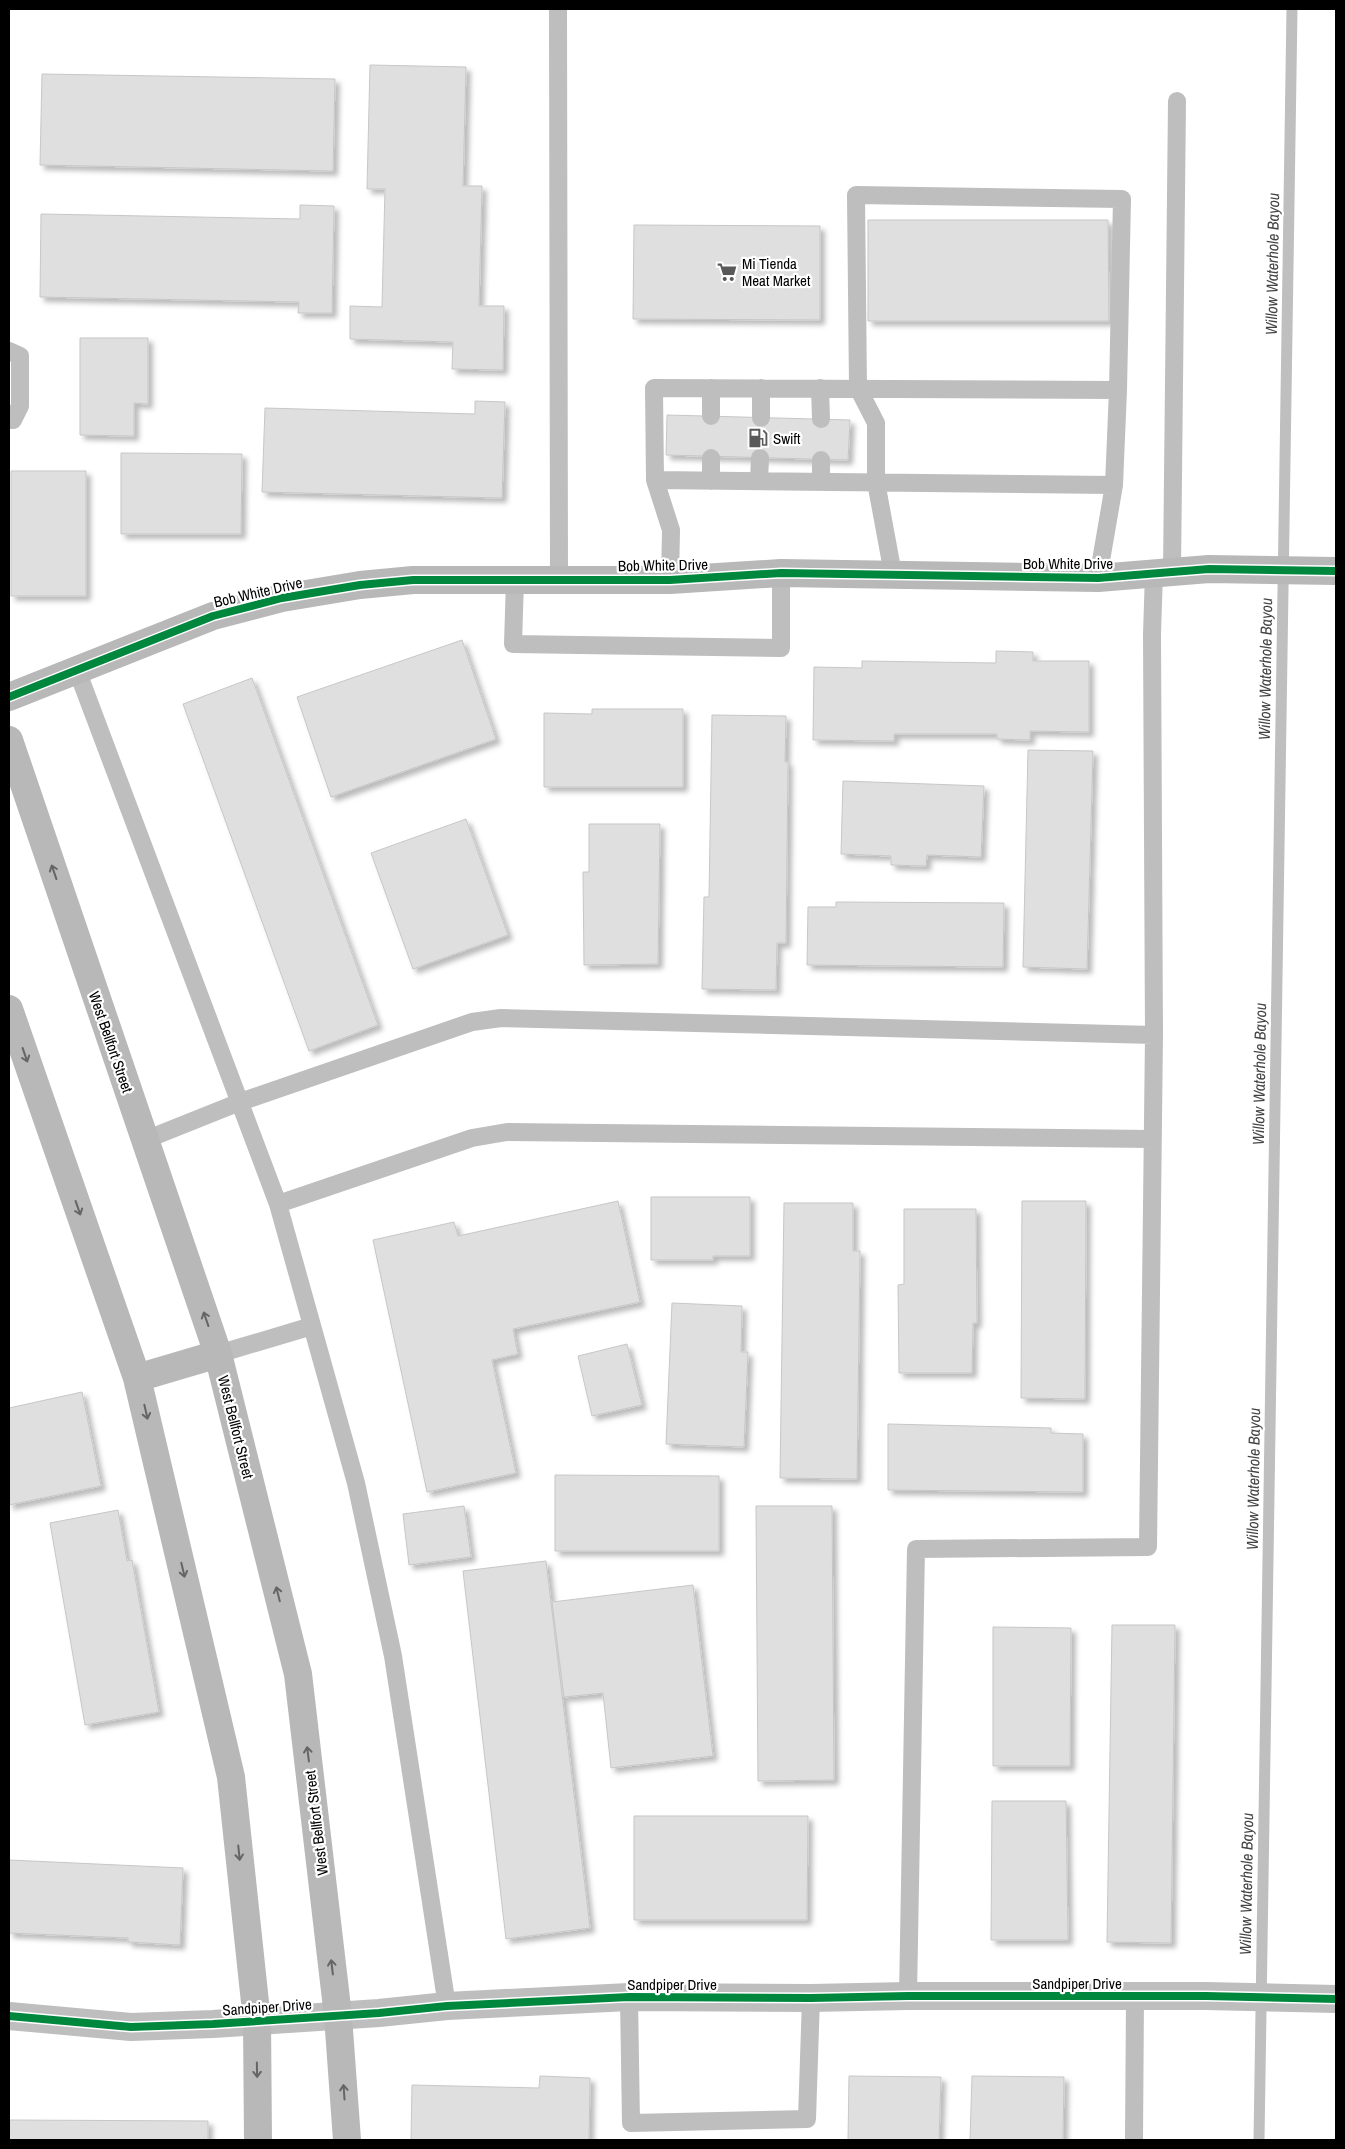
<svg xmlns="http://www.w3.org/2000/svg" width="1345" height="2149" viewBox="0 0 1345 2149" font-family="'Archivo Narrow',sans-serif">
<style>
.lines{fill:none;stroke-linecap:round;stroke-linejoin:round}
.stream{stroke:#bfbfbf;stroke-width:11}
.building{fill:#dfdfdf;stroke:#c7c7c7;filter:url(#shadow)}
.lane{stroke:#bebebe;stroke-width:18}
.street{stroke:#bebebe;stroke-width:28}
.secondary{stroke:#b8b8b8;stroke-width:28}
.cycleway-casing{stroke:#fff;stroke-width:11}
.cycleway{stroke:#00873e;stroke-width:8}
.oneway{stroke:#656565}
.labels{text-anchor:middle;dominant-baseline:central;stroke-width:4.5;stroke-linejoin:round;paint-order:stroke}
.poi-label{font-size:15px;fill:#000;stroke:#fff;text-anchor:start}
.street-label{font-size:15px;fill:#000;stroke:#fff}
.water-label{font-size:16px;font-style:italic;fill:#444;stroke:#fff}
</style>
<defs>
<filter id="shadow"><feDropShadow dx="4.5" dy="4.5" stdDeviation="2.5" flood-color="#0004"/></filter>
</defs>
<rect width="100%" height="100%" fill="#fff"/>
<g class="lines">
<!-- stream -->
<path class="stream" d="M1259 2140 1292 9"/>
</g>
<!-- building -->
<path class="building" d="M370 65 466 67 463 186H482L479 306H504L503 370 452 369 453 342 350 339V306L382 307 385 189H367Z
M42 74 335 79 333 171 40 165Z
M300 205 334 206 332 313H298L299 302 40 297 41 214 300 219Z
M868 220H1108L1109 321H868Z
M634 225 820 226V320L633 319Z
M80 338H148V404L134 403V436L80 435Z
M475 401 505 402 502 498 262 492 265 408 475 414Z
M667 415 850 420 848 460 666 455Z
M121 453 242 454 241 534H121Z
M11 471H86V596H11Z
M462 640 496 739 331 797 297 697Z
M996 651 1033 652V661H1089V732L1030 731V740L997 739V734H894V741L813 740 814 667 862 668V661L996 663Z
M252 678 378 1025 309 1051 183 704Z
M592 709H683V787H544V713L592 714Z
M712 715 786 716 785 762H788L786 943H777L776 990 702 989 704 897H709Z
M1028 750 1093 751 1087 969 1023 967Z
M843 781 984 786 981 857 927 855 926 866 891 865V856L841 854Z
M466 819 508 935 413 969 371 853Z
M589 824H660L658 964 584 965 583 872H589Z
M836 902 1004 903 1003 967 807 965 808 907H836Z
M651 1197H750V1256H713V1260H651Z
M618 1201 640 1302 513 1329 518 1354 492 1360 516 1473 427 1492 373 1240 454 1222 458 1236Z
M1022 1201H1086L1085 1399 1021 1398Z
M784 1203H853V1251H860L857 1479 780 1478Z
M904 1209H976L977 1323H973L972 1373H899L898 1285 904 1284Z
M672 1303 742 1306 741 1352H748L744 1447 666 1444Z
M627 1344 642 1405 592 1416 578 1356Z
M82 1392 101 1486 9 1505V1408Z
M888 1424 1051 1428V1433L1083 1434V1492L888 1490Z
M555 1475 719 1476V1551H555Z
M464 1506 471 1557 409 1565 403 1514Z
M756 1506H832L834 1780 758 1781Z
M118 1510 127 1561 132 1560 159 1712 85 1725 50 1523Z
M546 1561 590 1928 506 1939 463 1571Z
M693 1585 713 1756 611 1768 603 1693 564 1697 552 1602Z
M1112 1625H1175L1171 1943 1107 1942Z
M993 1627 1071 1628 1070 1766H993Z
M992 1801H1066L1068 1940H991Z
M634 1816H808L807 1920H634Z
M9 1860 183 1868 180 1945 128 1942V1938L9 1933Z
M540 2076 590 2078 589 2140H411L412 2085 539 2088Z
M849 2076 941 2077 939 2140H848Z
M972 2076 1064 2077 1063 2140H970Z
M9 2120 208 2121V2140H9Z"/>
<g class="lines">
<!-- lane -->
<path class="lane" d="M558 9 559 579
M9 351 20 356V406L13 420H9
M761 388V418
M820 388 821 419
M711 416V388
M655 480 1114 485
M711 481V458
M759 481 760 458
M821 481V460
M1172 571 1177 101
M893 574 876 482V423L858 388 856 195 1122 199 1118 390 1114 485 1098 578
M515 580 513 644 781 648V573
M670 580 671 530 655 480 654 388 1118 390
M77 670 278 1204 356 1483 393 1656 447 2006
M145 1140 240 1102 472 1022 501 1018 1154 1035
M278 1204 472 1138 507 1132 1152 1139
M218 1354 312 1326
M908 1996 916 1549 1148 1547 1154 1035 1152 634 1154 573
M629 1997 631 2123 807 2119 811 1998
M1134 2140 1135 1997"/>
<!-- street -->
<path class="street" d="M9 2016 131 2027 213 2024 379 2013 447 2006 629 1997 811 1998 908 1996H1206L1336 1999"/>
<!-- secondary -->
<path class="secondary" d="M9 697 213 616 282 598 360 585 413 580H670L781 573 1098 578 1209 569 1336 571
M9 740 218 1354 298 1674 338 2016 347 2140
M9 1009 137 1378 231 1777 257 2021 258 2140
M137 1378 218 1354"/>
<defs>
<path id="cycleway" d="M9 697 213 616 282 598 360 585 413 580H670L781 573 1098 578 1209 569 1336 571
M9 2016 131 2027 213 2024 379 2013 447 2006 629 1997 811 1998 908 1996H1206L1336 1999"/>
</defs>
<!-- cycleway casing -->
<use href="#cycleway" class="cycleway-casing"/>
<!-- cycleway -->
<use href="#cycleway" class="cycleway"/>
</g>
<!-- one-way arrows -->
<defs><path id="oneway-shaft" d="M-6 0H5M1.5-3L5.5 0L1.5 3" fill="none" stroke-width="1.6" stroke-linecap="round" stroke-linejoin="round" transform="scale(1.25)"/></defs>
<g class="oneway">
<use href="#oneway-shaft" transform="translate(54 872) rotate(-109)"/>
<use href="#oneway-shaft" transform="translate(25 1055) rotate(71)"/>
<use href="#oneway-shaft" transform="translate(78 1208) rotate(71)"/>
<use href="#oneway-shaft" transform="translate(206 1319) rotate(-109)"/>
<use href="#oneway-shaft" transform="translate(146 1412) rotate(77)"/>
<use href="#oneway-shaft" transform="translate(183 1570) rotate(77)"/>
<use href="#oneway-shaft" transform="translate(278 1594) rotate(-104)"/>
<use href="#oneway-shaft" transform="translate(308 1754) rotate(-97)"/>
<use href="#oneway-shaft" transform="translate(239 1853) rotate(84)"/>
<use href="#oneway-shaft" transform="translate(332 1967) rotate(-97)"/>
<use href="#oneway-shaft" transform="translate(257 2070) rotate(89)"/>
<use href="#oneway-shaft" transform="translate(344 2092) rotate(-94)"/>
</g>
<!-- icons -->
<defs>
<symbol id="supermarket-bare" viewBox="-9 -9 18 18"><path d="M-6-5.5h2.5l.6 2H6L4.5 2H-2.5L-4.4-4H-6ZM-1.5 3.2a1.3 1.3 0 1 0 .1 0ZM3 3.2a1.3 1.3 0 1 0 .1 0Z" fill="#595959" stroke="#fff" stroke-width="2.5" paint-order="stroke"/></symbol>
<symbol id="fuel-bare" viewBox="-9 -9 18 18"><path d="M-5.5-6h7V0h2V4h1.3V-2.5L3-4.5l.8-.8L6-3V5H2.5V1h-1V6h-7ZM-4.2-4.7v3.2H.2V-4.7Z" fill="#595959" stroke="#fff" stroke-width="2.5" paint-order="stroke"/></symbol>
</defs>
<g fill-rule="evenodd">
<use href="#supermarket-bare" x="713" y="258" width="28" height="28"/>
<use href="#fuel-bare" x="744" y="424" width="28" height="28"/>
</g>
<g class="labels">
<!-- poi labels -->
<g class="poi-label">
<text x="742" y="263">Mi Tienda<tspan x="742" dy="17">Meat Market</tspan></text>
<text x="773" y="438">Swift</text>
</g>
<!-- street labels -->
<g class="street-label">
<text x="1068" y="563">Bob White Drive</text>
<text transform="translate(663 565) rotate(-1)">Bob White Drive</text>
<text transform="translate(258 592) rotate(-13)">Bob White Drive</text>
<text transform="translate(111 1042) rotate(71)">West Bellfort Street</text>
<text transform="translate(236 1427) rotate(76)">West Bellfort Street</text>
<text transform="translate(316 1823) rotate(-97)">West Bellfort Street</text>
<text x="1077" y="1983">Sandpiper Drive</text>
<text x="672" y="1984">Sandpiper Drive</text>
<text transform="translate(267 2007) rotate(-4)">Sandpiper Drive</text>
</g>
<!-- water labels -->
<g class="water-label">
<text transform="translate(1272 264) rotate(-89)">Willow Waterhole Bayou</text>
<text transform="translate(1265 669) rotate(-89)">Willow Waterhole Bayou</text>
<text transform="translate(1259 1074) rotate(-89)">Willow Waterhole Bayou</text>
<text transform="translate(1253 1479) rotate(-89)">Willow Waterhole Bayou</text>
<text transform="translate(1246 1884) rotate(-89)">Willow Waterhole Bayou</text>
</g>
</g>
<!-- border -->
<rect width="1345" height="2149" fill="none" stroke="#000000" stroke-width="20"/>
</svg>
